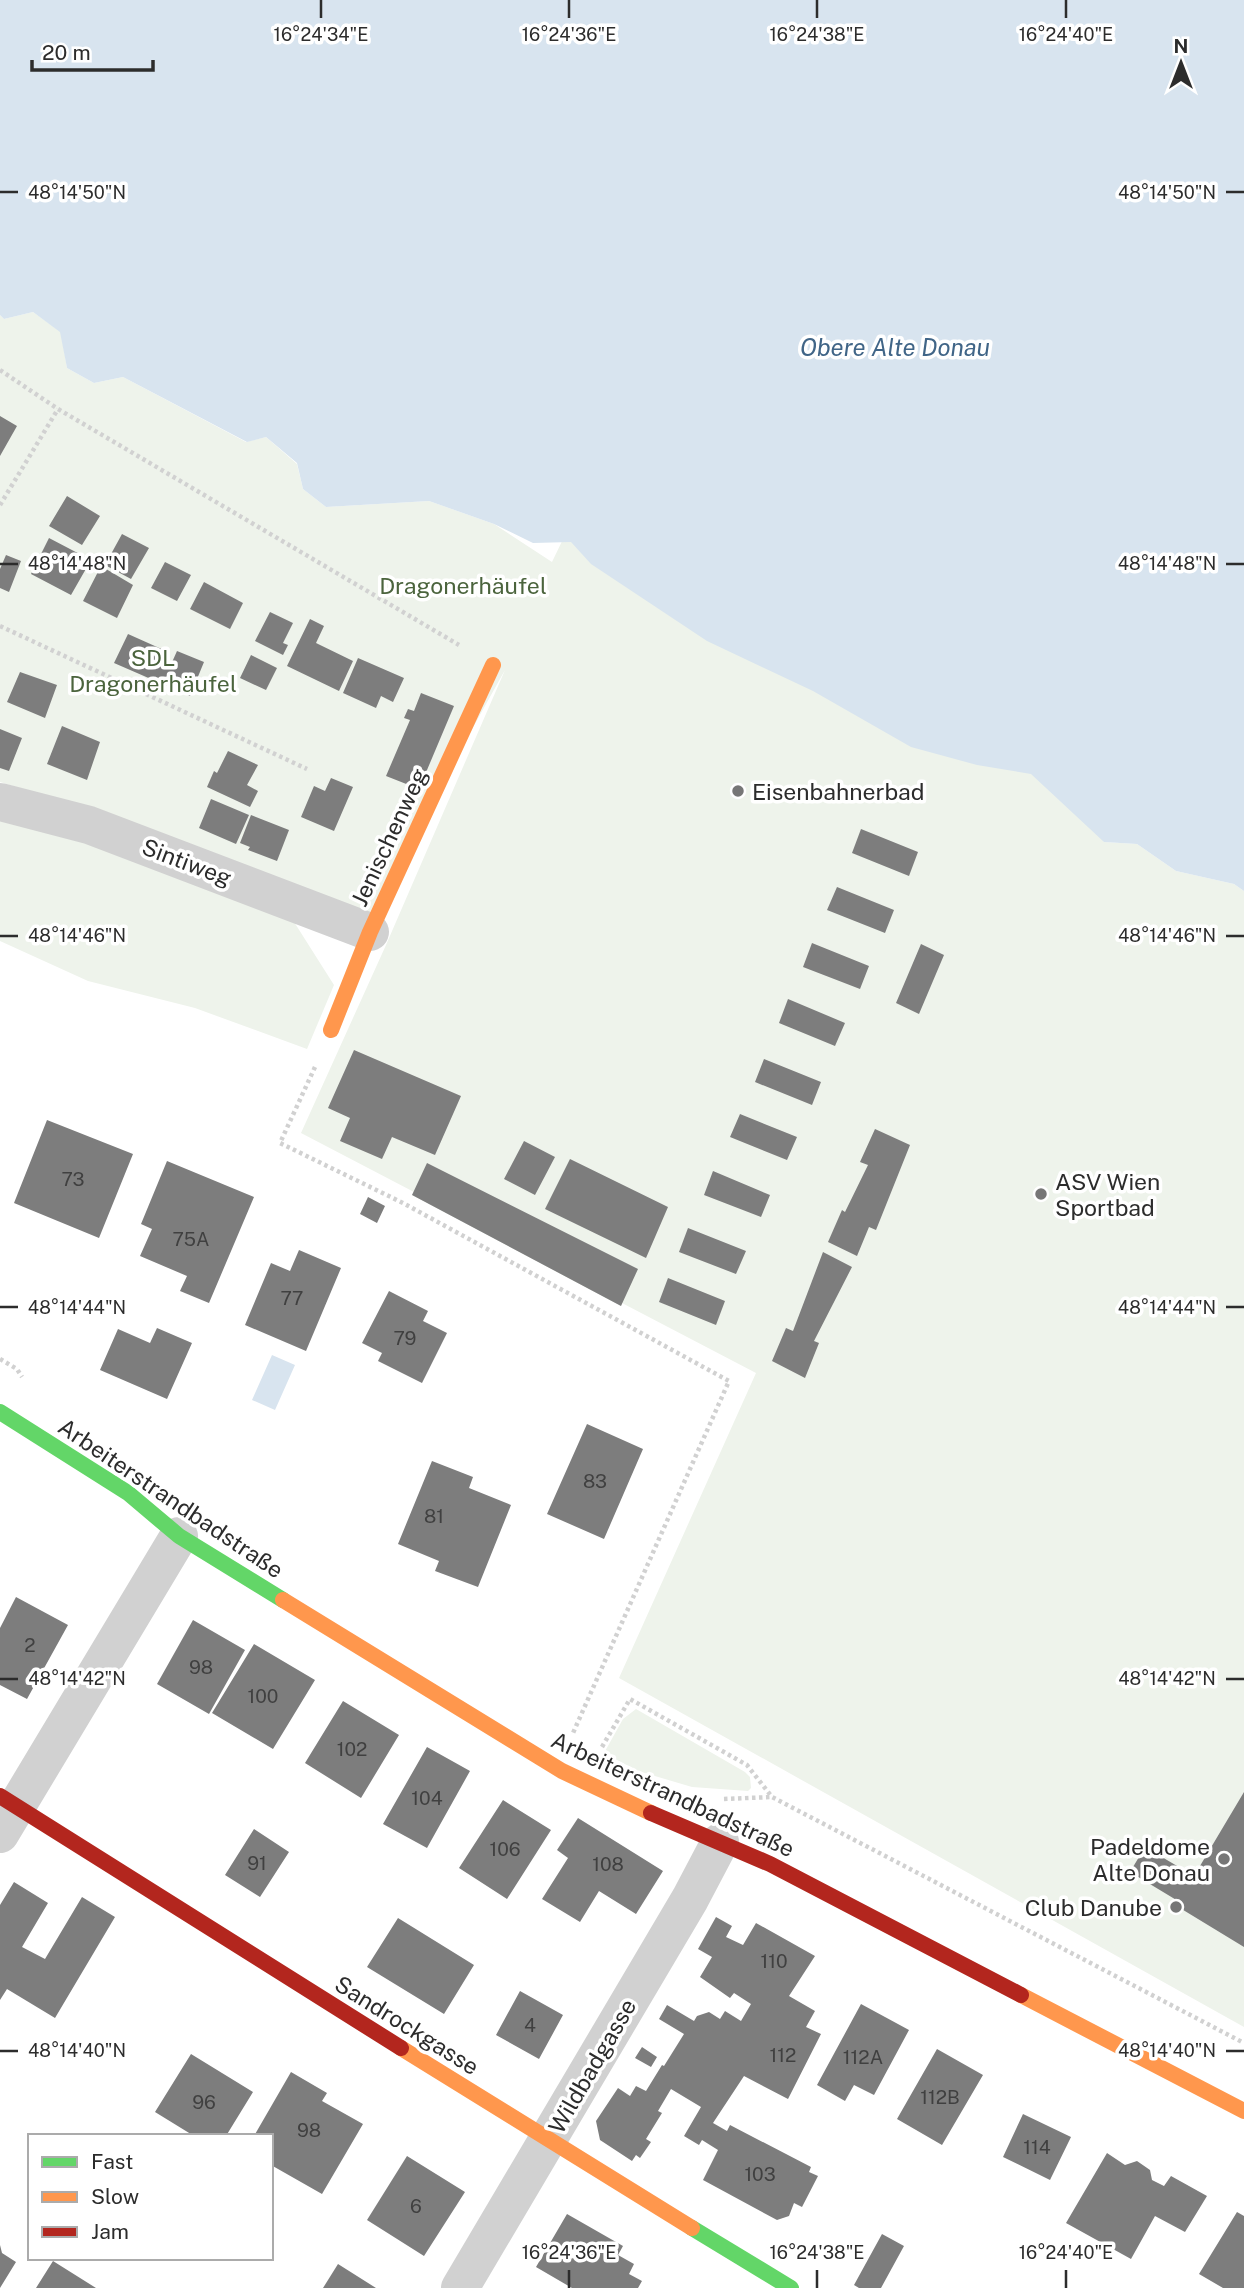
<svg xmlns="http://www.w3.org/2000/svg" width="1244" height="2288" viewBox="0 0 1244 2288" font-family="'Public Sans',sans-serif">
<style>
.green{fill:#eef3eb}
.water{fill:#d8e4ef}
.building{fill:#7d7d7d}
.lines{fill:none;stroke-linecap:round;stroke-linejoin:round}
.path{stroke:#d1d1d1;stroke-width:4.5;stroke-dasharray:3.5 3.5;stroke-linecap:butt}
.street{stroke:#d1d1d1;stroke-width:38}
.fast{stroke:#63d668;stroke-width:16}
.slow{stroke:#ff974d;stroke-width:16}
.jam{stroke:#b3261e;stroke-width:16}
.ticks{fill:none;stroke:#2c2c2c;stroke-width:2.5}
.poi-dot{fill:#767676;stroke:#fff;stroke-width:2.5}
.labels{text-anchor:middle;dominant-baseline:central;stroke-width:7;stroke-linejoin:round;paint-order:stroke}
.number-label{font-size:19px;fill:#404040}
.park-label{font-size:23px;fill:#4b643d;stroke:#fff}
.poi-label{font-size:23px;fill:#2c2c2c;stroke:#fff;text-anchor:start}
.street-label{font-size:23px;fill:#2c2c2c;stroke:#fff}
.water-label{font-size:24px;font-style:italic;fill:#406587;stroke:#fff}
.ticks-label{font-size:18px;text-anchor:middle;fill:#2c2c2c;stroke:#fff;stroke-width:7;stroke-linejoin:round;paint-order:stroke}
</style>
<rect width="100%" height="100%" fill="#fff"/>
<!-- green -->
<path class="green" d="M706 243 1104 842 1137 844 1176 871 1234 884 1244 891V2027L619 1678 756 1373 622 1303 621 1306 412 1195 414 1192 301 1133 386 945 505 670 368 916 79 806 0 782V315L4 319 33 312 61 332 67 368 94 383 123 377 246 442 266 437 297 464 303 489 326 507 429 501 494 524 552 562Z
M0 813 289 914 334 985 307 1049 195 1008 88 981 0 941Z
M636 1709 745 1772 750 1777 751 1788 748 1791 692 1787 638 1771 604 1753 623 1719Z"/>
<!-- water -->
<path class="water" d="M0 0H1244V891L1234 884 1176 871 1137 844 1104 842 1031 774 977 765 911 747 813 691 707 641 591 564 571 542 533 543 494 524 429 501 326 507 303 489 297 463 266 437 247 442 123 377 94 383 67 368 60 332 33 312 4 319 0 315Z
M272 1355 295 1365 275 1410 252 1400Z"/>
<!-- building -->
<path class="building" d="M0 416 17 426 0 456Z
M67 496 100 516 82 545 49 526Z
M122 534 149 548 131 579 105 565Z
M49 538 91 560 71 595 31 574Z
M6 555 21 561 9 592 0 588V569Z
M165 562 191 575 177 601 151 588Z
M101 566 133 585 117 618 83 601Z
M204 582 243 603 230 629 190 609Z
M270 612 293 623 283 643 288 645 283 655 255 641Z
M310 619 324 626 316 643 353 661 339 691 287 666Z
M128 634 166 651 163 666 169 669 177 651 204 662 190 696 114 663Z
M251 655 277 668 266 690 240 678Z
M358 658 404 678 393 702 381 696 376 708 343 693Z
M20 672 57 685 45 718 7 702Z
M421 693 454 706 419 789 386 776 410 720 404 718 408 709 414 711Z
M62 726 100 742 87 780 47 764Z
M0 729 22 738 9 771 0 768Z
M228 751 258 765 247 785 258 791 250 807 207 787 214 771 217 773Z
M331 778 353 787 334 831 301 817 314 786 325 791Z
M211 799 249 815 236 844 199 828Z
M251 815 289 830 277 861 248 850 250 847 240 843Z
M861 829 918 852 909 876 852 853Z
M837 887 894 910 885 933 827 910Z
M812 943 869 966 860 989 803 967Z
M921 944 944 955 919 1014 896 1003Z
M788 999 845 1023 835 1046 779 1023Z
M354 1050 461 1096 435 1155 392 1137 382 1159 340 1141 350 1118 328 1108Z
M764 1059 821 1082 812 1105 755 1082Z
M740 1114 797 1137 787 1160 730 1137Z
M47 1120 133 1154 99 1238 14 1203Z
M875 1129 910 1145 876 1230 869 1227 857 1256 828 1242 842 1210 845 1212 868 1165 860 1162Z
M524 1141 555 1157 535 1195 504 1179Z
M570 1159 668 1207 646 1258 545 1209Z
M167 1161 254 1197 209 1303 180 1291 187 1276 140 1256 152 1229 141 1224Z
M427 1163 638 1269 621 1306 412 1195Z
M713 1171 770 1195 761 1217 704 1195Z
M368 1197 385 1206 377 1223 360 1214Z
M688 1228 746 1251 736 1274 679 1252Z
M299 1250 341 1268 306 1351 245 1325 271 1263 290 1271Z
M823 1252 852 1267 814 1341 819 1343 805 1378 772 1361 786 1328 793 1331Z
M668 1278 725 1301 716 1325 659 1302Z
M389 1291 428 1311 423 1321 447 1333 422 1383 378 1361 382 1353 362 1343Z
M157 1328 192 1343 167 1399 100 1370 118 1329 150 1343Z
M587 1424 643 1449 604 1539 547 1514Z
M432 1461 473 1477 469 1488 511 1505 478 1587 435 1571 439 1561 398 1544Z
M16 1597 68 1625 27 1699 0 1685V1628Z
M193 1620 245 1650 209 1714 157 1684Z
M254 1644 315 1680 273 1749 212 1713Z
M343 1701 399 1735 361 1798 305 1763Z
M427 1747 470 1771 427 1848 383 1824Z
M1244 1792V1947L1175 1905 1178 1901 1130 1872 1145 1847 1194 1876Z
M503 1800 551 1830 507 1899 459 1868Z
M578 1818 663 1871 636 1914 599 1891 580 1922 542 1899 568 1858 557 1850Z
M254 1829 289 1852 260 1897 225 1875Z
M14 1882 48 1903 22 1947 45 1959 82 1897 115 1917 55 2018 7 1989 0 2000V1905Z
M716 1917 732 1926 726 1937 743 1945 756 1923 815 1956 789 1996 815 2011 806 2027 821 2034 788 2099 744 2076 713 2123 727 2131 730 2125 811 2167 809 2172 818 2176 802 2207 794 2203 789 2216 777 2220 703 2180 718 2150 702 2140 699 2145 684 2136 701 2107 671 2089 658 2111 662 2113 646 2139 651 2142 640 2158 636 2155 632 2161 600 2140 596 2121 618 2088 630 2096 636 2086 646 2091 662 2065 664 2066 684 2034 659 2019 667 2005 694 2021 697 2016 709 2012 720 2019 725 2011 741 2021 751 2004 734 1993 730 1998 700 1977 712 1957 698 1949Z
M398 1918 474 1965 444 2014 367 1967Z
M520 1991 563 2015 539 2059 496 2035Z
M861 2004 909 2030 874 2095 854 2085 845 2101 817 2085Z
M642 2047 657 2057 651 2067 635 2058Z
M937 2049 983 2075 942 2145 897 2119Z
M191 2054 253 2092 226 2136H194L155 2112Z
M291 2072 327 2093 322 2101 363 2124 322 2194 271 2165V2136H254Z
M1023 2114 1071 2137 1050 2180 1003 2157Z
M1107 2153 1125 2165 1137 2161 1150 2170 1152 2180 1164 2186 1171 2176 1207 2196 1185 2232 1155 2216 1131 2259 1066 2223Z
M407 2156 465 2192 424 2256 367 2220Z
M1237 2212 1244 2216V2288H1223L1199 2274Z
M567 2214 623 2246 618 2255 634 2264 629 2274 642 2281 638 2288H572L536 2267Z
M882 2234 904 2246 881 2288H859L854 2285Z
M0 2245 2 2253 16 2262 0 2288Z
M53 2261 96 2288H36Z
M338 2264 376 2288H323Z"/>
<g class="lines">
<!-- path -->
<path class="path" d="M0 370 58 409 459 645
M0 505 58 409
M0 626 307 769
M315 1067 280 1143 403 1203 729 1381 573 1733
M0 1359 17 1369 22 1377
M602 1747 630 1699 747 1765 772 1797 1244 2043
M724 1799 772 1797"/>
<!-- street -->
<path class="street" d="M0 802 89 825 370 932
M0 1834 179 1536
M460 2288 690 1899 720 1842"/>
<!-- fast -->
<path class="fast" d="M0 1412 128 1493 179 1536 283 1600
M692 2228 791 2288"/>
<!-- slow -->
<path class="slow" d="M331 1030 370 932 493 665
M283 1600 562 1771 651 1813
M1021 1995 1244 2111
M401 2048 692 2228"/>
<!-- jam -->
<path class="jam" d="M0 1796 401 2048
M651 1813 770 1864 1021 1995"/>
</g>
<!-- ticks -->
<path class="ticks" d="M321 0V18M569 0V18M817 0V18M1066 0V18M0 192H18M1226 192H1244M0 564H18M1226 564H1244M0 936H18M1226 936H1244M0 1307H18M1226 1307H1244M0 1679H18M1226 1679H1244M0 2051H18M1226 2051H1244M569 2270V2288M817 2270V2288M1066 2270V2288"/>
<!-- markers -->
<g class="poi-dot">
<circle cx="738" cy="791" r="7"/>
<circle cx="1041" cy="1194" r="7"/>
<circle cx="1224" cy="1859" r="7"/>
<circle cx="1176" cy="1907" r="7"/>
</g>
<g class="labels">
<!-- number labels -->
<g class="number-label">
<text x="73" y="1179">73</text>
<text x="191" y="1239">75A</text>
<text x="292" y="1298">77</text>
<text x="405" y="1338">79</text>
<text x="595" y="1481">83</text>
<text x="434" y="1516">81</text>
<text x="30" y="1645">2</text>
<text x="201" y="1667">98</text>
<text x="263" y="1696">100</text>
<text x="352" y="1749">102</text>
<text x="427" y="1798">104</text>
<text x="505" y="1849">106</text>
<text x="257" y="1863">91</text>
<text x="608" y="1864">108</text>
<text x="774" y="1961">110</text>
<text x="530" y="2025">4</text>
<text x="783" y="2055">112</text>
<text x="863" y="2057">112A</text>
<text x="940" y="2097">112B</text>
<text x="204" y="2102">96</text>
<text x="309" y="2130">98</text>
<text x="1037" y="2147">114</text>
<text x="760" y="2174">103</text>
<text x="416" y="2206">6</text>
</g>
<!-- park labels -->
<g class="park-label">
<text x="463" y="585">Dragonerhäufel</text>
<text x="153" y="657">SDL<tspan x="153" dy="26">Dragonerhäufel</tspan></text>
</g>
<!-- poi labels -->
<g class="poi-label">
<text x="752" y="791">Eisenbahnerbad</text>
<text x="1055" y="1181">ASV Wien<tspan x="1055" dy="26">Sportbad</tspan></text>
<text x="1210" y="1846" text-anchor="end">Padeldome<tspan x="1210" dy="26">Alte Donau</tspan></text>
<text x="1162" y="1907" text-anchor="end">Club Danube</text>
</g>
<!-- street labels -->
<g class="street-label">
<text transform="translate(389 837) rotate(-65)">Jenischenweg</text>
<text transform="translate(187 862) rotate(21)">Sintiweg</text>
<text transform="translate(171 1498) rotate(34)">Arbeiterstrandbadstraße</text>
<text transform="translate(673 1794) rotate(25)">Arbeiterstrandbadstraße</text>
<text transform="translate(407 2025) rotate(32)">Sandrockgasse</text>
<text transform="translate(592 2066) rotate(-60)">Wildbadgasse</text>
</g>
<!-- water labels -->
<g class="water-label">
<text x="895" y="347">Obere Alte Donau</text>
</g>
</g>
<g class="ticks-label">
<text x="321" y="41">16°24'34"E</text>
<text x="569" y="41">16°24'36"E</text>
<text x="817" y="41">16°24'38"E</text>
<text x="1066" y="41">16°24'40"E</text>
<text x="77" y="199">48°14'50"N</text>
<text x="1167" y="199">48°14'50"N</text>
<text x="77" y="570">48°14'48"N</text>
<text x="1167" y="570">48°14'48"N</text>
<text x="77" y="942">48°14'46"N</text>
<text x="1167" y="942">48°14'46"N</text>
<text x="77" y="1314">48°14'44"N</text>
<text x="1167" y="1314">48°14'44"N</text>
<text x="77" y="1685">48°14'42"N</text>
<text x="1167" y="1685">48°14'42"N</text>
<text x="77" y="2057">48°14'40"N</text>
<text x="1167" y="2057">48°14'40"N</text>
<text x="569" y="2259">16°24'36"E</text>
<text x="817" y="2259">16°24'38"E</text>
<text x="1066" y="2259">16°24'40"E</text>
</g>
<!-- legend -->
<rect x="28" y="2134" width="245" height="126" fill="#ffffff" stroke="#ababab" stroke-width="2"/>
<rect x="42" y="2157" width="35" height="10" fill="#63d668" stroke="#ababab" stroke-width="2"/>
<text x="91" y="2169" font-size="21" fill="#2c2c2c">Fast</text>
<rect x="42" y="2192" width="35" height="10" fill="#ff974d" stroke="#ababab" stroke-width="2"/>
<text x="91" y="2204" font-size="21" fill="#2c2c2c">Slow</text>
<rect x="42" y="2227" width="35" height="10" fill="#b3261e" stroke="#ababab" stroke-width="2"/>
<text x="91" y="2239" font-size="21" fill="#2c2c2c">Jam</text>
<!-- north arrow -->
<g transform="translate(1181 63)" stroke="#ffffff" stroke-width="5" paint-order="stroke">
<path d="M0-5L12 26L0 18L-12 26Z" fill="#2c2c2c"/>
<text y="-10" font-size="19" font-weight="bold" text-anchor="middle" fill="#2c2c2c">N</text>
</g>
<!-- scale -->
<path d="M32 60v10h121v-10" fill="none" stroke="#2c2c2c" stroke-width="3.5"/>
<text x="42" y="60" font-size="21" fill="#2c2c2c" stroke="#ffffff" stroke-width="5" paint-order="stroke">20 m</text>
</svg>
